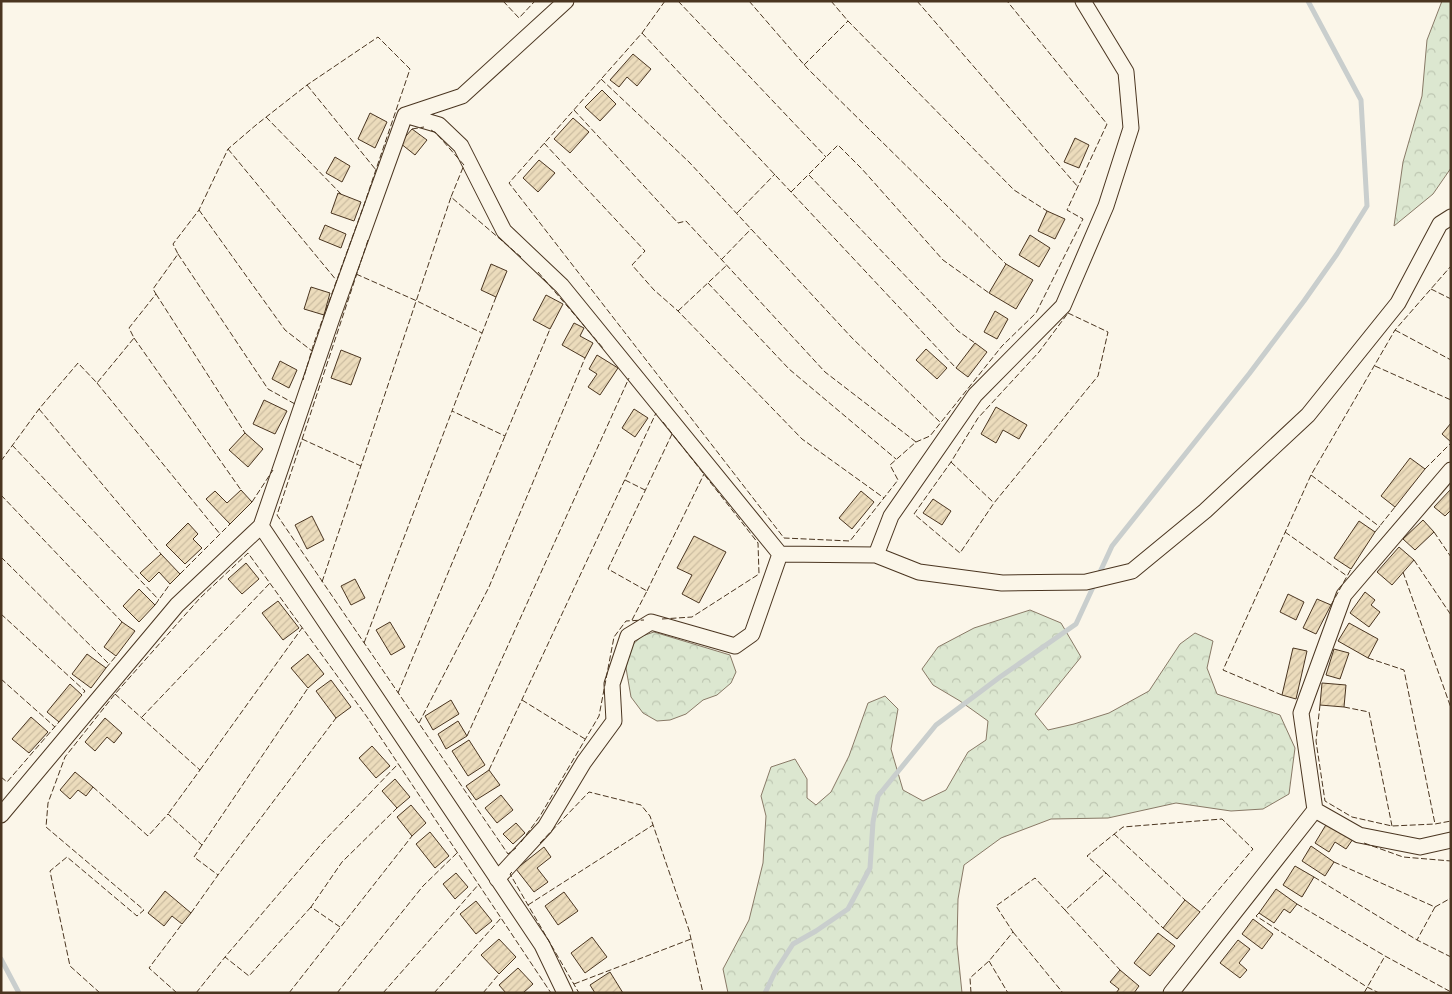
<svg xmlns="http://www.w3.org/2000/svg" width="1452" height="994" viewBox="0 0 1452 994" font-family="Montserrat,sans-serif">
<style>
.forest{fill:url(#forest-crowns);stroke:#887966}
.lines{fill:none;stroke-linecap:round;stroke-linejoin:round}
.stream{stroke:#c9cecd;stroke-width:5}
.building{fill:url(#building-hatch);stroke:#4a3520}
.minor-casing{stroke:#4a3520;stroke-width:17}
.minor{stroke:#fbf6e9;stroke-width:15}
.fence{stroke:#4a3520;stroke-width:1;stroke-dasharray:6 2.5;stroke-linecap:butt}
</style>
<defs>
<pattern id="forest-crowns" width="20" height="18" patternUnits="userSpaceOnUse" patternTransform="scale(1.25)"><rect width="20" height="18" fill="#dce7d0"/><path d="M2 6a3 3 0 1 1 6 0M12 15a3 3 0 1 1 6 0" fill="none" stroke="#bec7b2"/></pattern>
<pattern id="building-hatch" width="6" height="6" patternUnits="userSpaceOnUse" patternTransform="scale(1.25)"><rect width="6" height="6" fill="#ecdcbc"/><path d="M-1 1l2-2M0 6l6-6M5 7l2-2" fill="none" stroke="#ccbda1"/></pattern>
</defs>
<rect width="100%" height="100%" fill="#fbf6e9"/>
<!-- forest -->
<path class="forest" d="M1442 1H1451V168L1433 194 1394 226 1403 162 1422 96 1427 40Z
M1030 610 1061 623 1081 657 1035 714 1048 730 1074 724 1109 713 1149 691 1180 644 1195 633 1213 641 1207 668 1217 694 1280 715 1295 748 1289 794 1263 809 1231 811 1176 803 1108 818 1051 819 1001 838 964 865 958 899 957 944 962 993H728L723 969 749 920 763 863 766 816 761 796 771 767 795 759 807 779V798L816 805 831 792 849 756 868 703 885 696 898 709 891 749 903 790 923 801 946 790 968 752 986 740 988 721 960 701 933 685 922 669 938 647 974 628Z
M654 632 730 655 736 672 731 683 717 695 703 700 686 714 670 720 657 721 643 713 631 697 626 668 630 647 642 636Z"/>
<g class="lines">
<!-- stream -->
<path class="stream" d="M1 959 19 993
M765 993 775 972 793 944 816 931 848 909 870 868 873 822 878 796 936 725 1000 677 1076 624 1112 546 1249 374 1304 301 1337 254 1367 206 1361 100 1308 1"/>
</g>
<!-- building -->
<path class="building" d="M633 54 651 69 637 86 627 77 619 87 610 80Z
M602 90 616 104 600 121 585 107Z
M370 113 387 122 375 148 358 139Z
M573 118 589 132 570 153 554 139Z
M412 129 427 140 415 155 400 143Z
M1075 138 1089 145 1079 168 1064 162Z
M335 157 350 166 342 182 326 173Z
M539 160 555 173 538 192 523 178Z
M338 193 361 202 354 221 331 213Z
M1047 211 1065 219 1055 239 1038 231Z
M325 225 346 234 341 248 319 239Z
M1030 235 1050 248 1039 267 1019 255Z
M491 264 507 271 496 297 481 290Z
M1006 264 1033 280 1016 309 989 293Z
M311 287 330 293 324 315 304 309Z
M546 295 563 304 550 329 533 320Z
M995 311 1008 319 997 339 984 332Z
M574 323 584 328 580 336 593 343 585 358 562 345Z
M975 343 987 352 968 377 956 368Z
M926 349 947 368 937 379 916 360Z
M341 350 361 358 351 385 331 378Z
M597 355 618 368 600 395 588 387 597 374 589 369Z
M280 361 297 370 289 388 272 379Z
M264 400 287 411 275 434 253 424Z
M996 407 1027 425 1019 439 1003 430 996 443 981 434Z
M634 409 648 418 635 437 622 428Z
M1451 423V442L1442 434Z
M245 433 263 449 248 467 229 450Z
M1410 458 1425 469 1395 507 1381 496Z
M1451 489V510L1445 516 1434 507Z
M241 490 252 502 230 524 206 499 215 491 227 503Z
M861 491 874 502 852 529 839 518Z
M933 499 951 511 942 525 923 513Z
M312 516 324 540 307 549 295 525Z
M1423 520 1434 532 1415 550 1403 539Z
M1359 521 1375 532 1351 569 1334 558Z
M188 523 198 534 193 539 202 548 185 564 166 545Z
M694 536 726 552 699 603 682 594 692 575 677 568Z
M1399 547 1414 560 1392 585 1377 572Z
M161 554 180 574 170 584 159 572 149 582 140 573Z
M246 563 259 579 242 594 228 579Z
M355 579 365 598 351 605 341 586Z
M139 589 155 605 139 622 123 606Z
M1365 592 1375 600 1371 605 1380 612 1369 627 1350 613Z
M1288 594 1304 602 1296 620 1280 612Z
M1317 599 1331 605 1316 634 1303 628Z
M278 601 299 628 283 640 262 613Z
M122 622 135 631 116 656 104 647Z
M390 622 405 647 391 655 376 630Z
M1349 623 1378 639 1368 658 1338 641Z
M1293 648 1307 651 1296 699 1282 695Z
M1334 649 1349 653 1340 679 1326 675Z
M87 654 106 668 91 688 72 674Z
M308 654 324 674 308 688 291 668Z
M331 680 351 707 336 718 316 691Z
M1322 683 1346 685 1344 707 1320 705Z
M70 684 82 695 59 722 47 712Z
M451 700 459 714 433 730 425 716Z
M31 717 48 732 29 753 12 739Z
M105 718 122 733 114 743 107 737 95 751 85 742Z
M458 721 467 736 446 749 438 734Z
M469 740 485 765 468 776 452 751Z
M372 746 390 766 376 778 359 758Z
M489 770 500 785 476 800 466 786Z
M75 772 93 787 86 796 78 790 70 799 60 790Z
M395 779 410 797 397 808 382 791Z
M501 795 513 810 497 823 485 808Z
M411 805 426 823 412 836 397 817Z
M516 823 525 833 513 844 503 834Z
M1327 823 1353 839 1346 849 1335 842 1329 852 1315 843Z
M430 832 449 856 435 868 416 844Z
M1311 846 1334 862 1325 876 1302 861Z
M544 847 551 857 537 868 548 882 534 892 516 869Z
M1295 866 1314 877 1302 897 1283 885Z
M456 873 468 887 455 899 443 884Z
M1276 889 1297 904 1290 913 1284 909 1274 923 1259 913Z
M165 891 191 913 182 924 172 916 164 926 148 913Z
M564 892 578 911 558 925 545 906Z
M1185 900 1200 912 1177 939 1163 928Z
M476 901 492 921 476 934 460 914Z
M1253 919 1273 934 1262 949 1242 934Z
M1158 933 1175 946 1150 976 1134 963Z
M592 937 607 957 585 973 571 953Z
M499 939 516 957 499 974 481 955Z
M1238 940 1250 949 1239 963 1247 970 1240 978 1220 963Z
M518 968 533 984 523 993H506L499 985Z
M1120 970 1139 986 1134 993H1116L1119 989 1110 982Z
M610 972 623 993H595L590 985Z"/>
<g class="lines">
<defs>
<path id="minor" d="M405 115 439 125 461 146 504 231 562 286 780 554
M261 526 542 945 565 993
M876 555 919 572 1002 583 1086 582 1132 571 1205 511 1308 415 1398 303 1440 224 1451 217
M1315 810 1359 835 1420 847 1451 840
M1 815 177 605 261 526 332 318 405 115 462 96 566 1
M497 879 545 827 584 762 614 721 612 684 628 636 651 622 735 646 752 634 780 554 876 555 891 516 975 395 1063 306 1106 206 1131 128 1126 72 1083 1
M1171 993 1315 810 1301 713 1344 595 1451 470"/>
</defs>
<!-- minor casing -->
<use href="#minor" class="minor-casing"/>
<!-- minor -->
<use href="#minor" class="minor"/>
<!-- fence -->
<path class="fence" d="M503 1 519 18 535 1
M665 1 642 33 509 183 784 538 850 541 898 480 890 465 916 442 930 436 1002 346 1036 313 1083 219 1067 210 1107 124 1007 1
M678 1 826 157
M749 1 807 68 1006 264
M831 1 848 21 1014 190 1047 211
M917 1 1078 187
M642 33 956 368
M804 65 848 21
M601 79 689 162 853 339 940 422
M307 85 376 170
M574 110 678 223 686 221 825 372 916 442
M266 117 342 195
M412 129 424 127
M431 130 436 133 464 165 451 197 521 257
M544 143 645 251 632 265 654 290 678 311 802 439 884 498
M228 149 337 281
M809 175 958 331 975 343
M791 192 838 145 862 169 943 260 989 293
M199 210 285 330 312 351
M737 213 775 174
M368 240 277 515 508 854 516 848
M178 254 268 389 295 404
M721 260 751 229
M538 272 603 348
M356 274 417 301 482 333
M708 283 789 369 896 459
M1431 289 1451 299
M156 294 245 433
M496 297 452 411 505 436 550 329
M678 311 727 265
M1068 313 1108 332 1098 376 994 503 960 553 914 514 951 462 978 418 1039 352Z
M1395 330 1451 360
M134 338 241 490
M1375 366 1451 400
M97 383 220 534
M39 409 161 554
M302 439 361 466
M12 445 159 600
M1 461 39 409 78 363 97 383 134 338 129 328 156 294 153 289 178 254 173 244 199 210 228 149 256 125 307 85 378 37 410 69 364 205 314 343 303 380
M951 462 994 503
M1425 469 1451 443
M1311 475 1380 527
M625 480 645 490
M1 495 122 622
M252 502 273 470
M1285 532 1347 576
M1375 532 1395 507
M1434 532 1451 557
M1 557 109 664
M1414 560 1451 615
M1403 572 1451 708
M180 574 230 524
M322 582 451 197
M647 591 704 474
M155 605 170 584
M1331 605 1351 569
M1 614 85 691 82 695
M662 619 692 617 759 574 758 543 663 422
M632 620 647 591 608 569 672 434
M364 643 452 411
M1368 658 1404 670 1435 824
M106 668 116 656
M1 679 55 727
M398 693 505 436
M115 694 200 770 168 814
M1282 695 1223 670 1311 475 1395 330 1451 266
M522 700 585 739
M1320 705 1316 741 1325 801 1352 817 1392 826 1435 824 1451 821
M1344 707 1369 712 1392 826
M142 717 270 583
M419 723 489 587 585 358
M467 736 629 378
M200 770 302 628
M489 770 656 413
M1 777 7 782 59 722
M93 787 148 836 168 814 202 845 308 688
M1114 834 1185 900
M521 842 540 816 599 716 614 637 626 621 644 620
M540 843 589 792 641 805 650 816 689 930 703 993
M1364 843 1403 857 1451 861
M202 845 194 857 218 875
M1334 862 1435 907 1417 940
M512 872 510 874 579 993
M1106 873 1163 928
M1314 877 1417 940 1451 957
M1297 904 1385 956
M528 905 653 825
M311 907 249 976 225 957 324 841 398 764
M1435 907 1451 898
M1065 910 1120 970
M191 913 218 875 336 718
M1259 913 1256 916 1367 987 1379 993
M340 927 311 907 342 862 397 808
M1013 932 1063 993
M989 961 1008 993
M574 984 691 939
M100 993 70 966 50 871 67 857 137 916 144 910 46 827 48 803 65 757 115 694 200 598 248 553 367 717 551 993
M177 993 149 968 182 924
M196 993 225 957
M289 993 412 836
M337 993 423 886 457 853
M383 993 479 884
M434 993 501 918
M483 993 499 974
M971 993 970 978 989 961 1013 932 996 906 1035 878 1065 910 1106 873 1087 856 1123 827 1222 819 1253 849 1200 912
M1364 993 1385 956 1451 992"/>
</g>
<!-- border -->
<rect width="1452" height="994" fill="none" stroke="#4a3520" stroke-width="5"/>
</svg>
